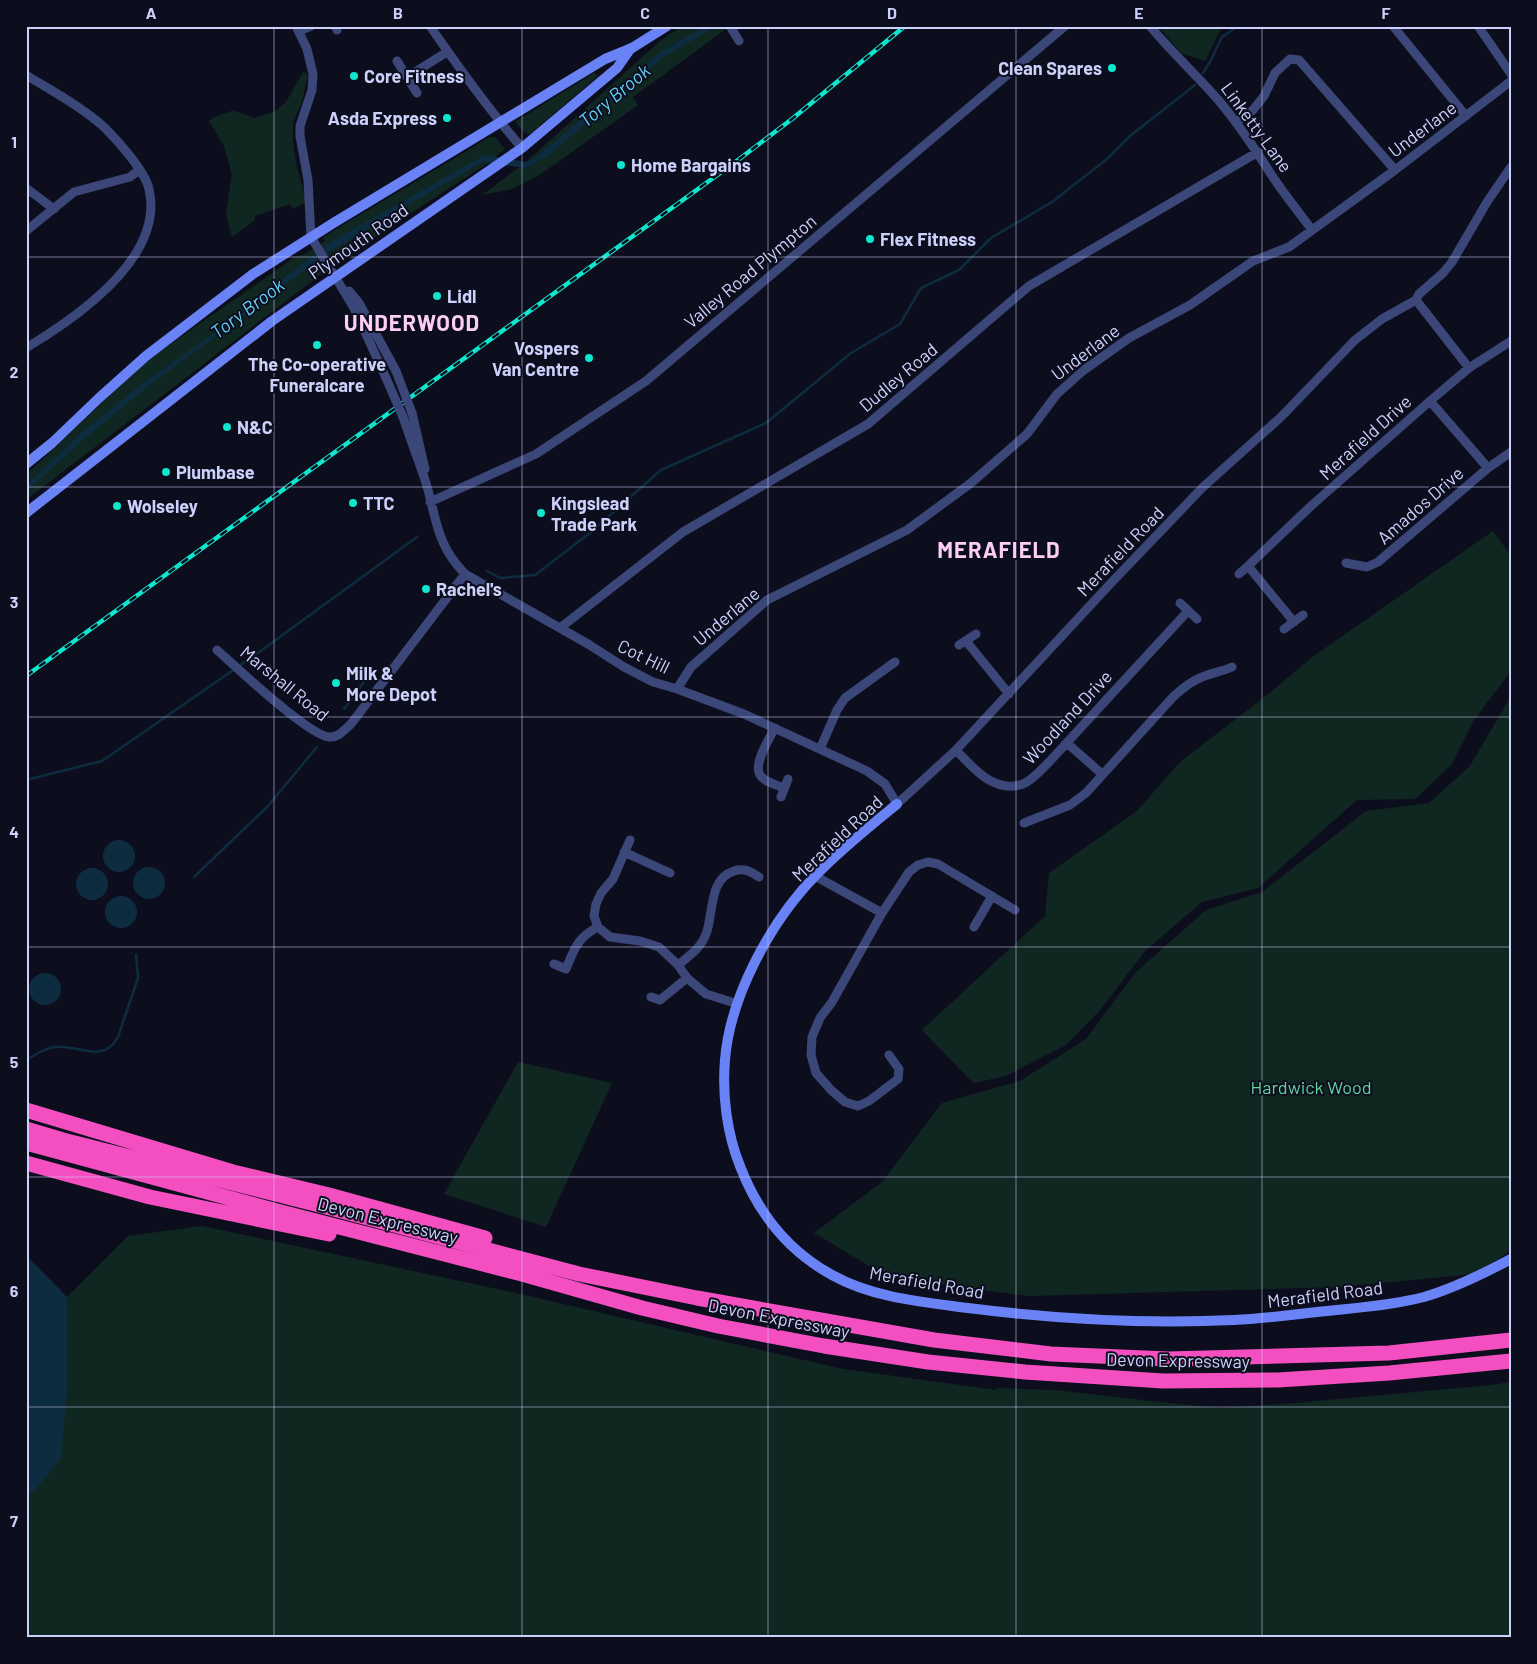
<svg xmlns="http://www.w3.org/2000/svg" width="1537" height="1664" viewBox="0 0 1537 1664" font-family="Barlow,sans-serif">
<style>
.green{fill:#102721}
.water{fill:#0e2c40}
.lines{fill:none;stroke-linecap:round;stroke-linejoin:round}
.stream{stroke:#0e2c40;stroke-width:2.5}
.street{stroke:#3b4679;stroke-width:9}
.secondary{stroke:#6983f6;stroke-width:10}
.highway{stroke:#f44fc1;stroke-width:15}
.rail-casing{stroke:#0ee6ce;stroke-width:4.5}
.rail{stroke:#0d0e1d;stroke-width:2.5;stroke-dasharray:8;stroke-linecap:butt}
.street-bridge{stroke:#3b4679;stroke-width:9}
.grid{fill:none;stroke:#ccd1fc;stroke-width:1;stroke-opacity:0.55}
.poi-dot{fill:#0ee6ce;stroke:#0d0e1d;stroke-width:2}
.labels{text-anchor:middle;dominant-baseline:central;stroke-width:4;stroke-linejoin:round;paint-order:stroke}
.poi-label{font-size:18px;font-weight:bold;fill:#ccd1fc;stroke:#0d0e1d;text-anchor:start}
.street-label{font-size:18px;fill:#ccd1fc;stroke:#0d0e1d}
.park-label{font-size:18px;fill:#5ed69f;stroke:#0d0e1d}
.water-label{font-size:19px;font-style:italic;fill:#61d0f5;stroke:#0d0e1d}
.district-label{font-size:22px;font-weight:bold;letter-spacing:1px;fill:#fccef5;stroke:#0d0e1d}
.neatline{fill:none;stroke:#ccd1fc;stroke-width:2}
.grid-label{font-size:16px;text-anchor:middle;font-weight:bold;fill:#ccd1fc}
</style>
<rect width="100%" height="100%" fill="#0d0e1d"/>
<!-- green -->
<path class="green" d="M682 26H730L633 97 638 105 541 174 512 189 482 195 526 162 660 41Z
M1158 26H1222L1205 61 1181 53Z
M303 72 308 74 302 102 293 122V142L297 168 307 202 293 209 290 204 255 216V220L232 237 226 213 232 175 224 146 209 121C215 115 226 114 233 110L254 118 274 112 286 102Z
M594 73 598 76 530 134 525 133 515 122Z
M490 137H495L505 149 488 163 341 259 26 500V475L132 374 162 350 295 257 306 254 325 241 323 237Z
M1493 531 1511 556V671L1474 720 1451 765 1415 799 1357 800 1258 888 1202 902 1145 951 1101 1009 1066 1045 1006 1076 973 1083 922 1030 1045 916 1049 873 1137 811 1180 762 1271 692 1311 658Z
M1511 696V1250L1476 1274 1337 1287 1028 1296 888 1277 814 1233 882 1182 942 1103 1020 1081 1086 1039 1136 972 1206 910 1262 892 1366 811 1429 803 1470 766Z
M518 1062 612 1083 546 1227 444 1194Z
M202 1226 516 1293 843 1369 989 1389 996 1390 997 1388 1055 1390 1160 1402 1220 1408 1295 1403 1491 1385 1511 1382V1638H26V1485L67 1392V1297L128 1236Z"/>
<!-- water -->
<path class="water" d="M706 26H717L662 58 548 156 525 168 482 162 329 252 146 388 77 445 26 492V486L81 433 143 383 213 334 329 243 481 157 486 155 526 162 534 159 659 53Z
M103 856a16 16 0 1 1 32 0a16 16 0 1 1-32 0Z
M133 883a16 16 0 1 1 32 0a16 16 0 1 1-32 0Z
M76 884a16 16 0 1 1 32 0a16 16 0 1 1-32 0Z
M105 912a16 16 0 1 1 32 0a16 16 0 1 1-32 0Z
M29 989a16 16 0 1 1 32 0a16 16 0 1 1-32 0Z
M26 1255 67 1297V1392L61 1458 37 1488 26 1495Z"/>
<g class="lines">
<!-- stream -->
<path class="stream" d="M1203 73 1211 60 1222 37 1238 26
M487 571 500 578 535 575 591 532 661 470 766 423 851 353 900 324 921 288 959 270 991 238 1052 202 1107 159 1130 136 1195 85
M344 709 366 679
M26 780 102 761 262 650 417 537
M194 877 268 806 317 747
M26 1061C33 1055 45 1049 54 1047 78 1044 103 1065 118 1037L138 978 136 955"/>
<!-- street -->
<path class="street" d="M296 26 307 49 313 74 312 90 300 126V136L308 180 311 237 354 308 386 378
M335 26 337 30
M430 26C459 68 489 110 522 148
M730 26 739 41
M1150 26C1172 53 1198 76 1220 102 1239 125 1255 149 1271 174 1283 193 1298 211 1312 230
M1393 26 1466 116
M1478 26 1511 74
M299 31 311 26
M397 61 417 93
M26 75C52 91 82 107 105 128 118 141 145 171 149 189 165 258 76 318 26 348
M407 77 447 52
M1236 122 1253 110 1264 96 1275 73 1290 59 1299 60 1395 170
M26 188 54 209
M26 231 74 192 130 177 139 170
M349 291 359 303 396 371
M1416 300 1469 368
M1430 401 1488 468
M412 413 425 469
M403 417C410 439 419 461 426 483 437 520 436 544 465 574L588 644 624 667 653 682 677 689 744 714 867 771 885 784 897 804 956 750 1111 583 1203 487 1281 417 1355 340 1382 319 1416 300 1419 294 1443 273 1452 262 1487 202 1511 167
M430 502 536 454 646 381 1065 26
M1346 563 1367 567 1378 562 1488 468 1511 452
M1239 574 1248 566
M1180 603 1197 619
M1294 622 1248 566 1311 506 1430 401 1469 368 1511 341
M560 628 683 532 868 424 1029 286 1258 152
M1284 629 1303 615
M966 641 1009 694
M959 645 976 634
M217 650C236 667 308 735 329 737 338 738 344 730 351 724L465 574
M677 689 691 667 767 600 907 530 971 483 1027 434 1057 394 1084 370 1129 338 1190 305 1253 261 1289 247 1395 170 1511 81
M775 728C769 739 753 764 760 775 764 782 777 785 784 788
M1067 743 1102 774
M820 749 837 710 845 698 895 662
M956 750C973 768 994 794 1023 784 1033 780 1042 769 1050 761L1188 611
M781 797 788 779
M1024 823 1070 805 1086 793 1173 697C1181 690 1189 682 1200 678 1210 673 1221 672 1232 667
M630 840 613 879 601 893 596 904 594 916 598 927 610 937 640 941 659 947 678 965 687 978 706 994 738 1004
M624 852 670 873
M815 876 882 913
M974 927 992 896
M554 964 566 969C574 949 578 937 598 927
M678 965C689 956 701 948 706 934 714 914 708 879 734 871 744 868 750 871 759 877
M651 997 660 1000 687 978
M889 1055 899 1069 898 1079 869 1101 858 1106 845 1102 831 1090 816 1073 811 1055 812 1037 820 1018 832 1002 882 913 909 872 918 865 928 862 938 864 1015 910"/>
<!-- secondary -->
<path class="secondary" d="M26 464 52 443 99 398 146 356 253 274 335 222 605 59 632 48 667 26
M26 513 272 321 522 148 617 68 631 48
M897 804C870 826 841 849 816 875 771 921 730 996 725 1060 722 1095 727 1134 740 1166 758 1213 788 1251 832 1275 873 1298 923 1302 968 1308 1055 1319 1147 1324 1234 1320 1262 1319 1289 1315 1317 1312 1352 1308 1389 1306 1424 1297 1455 1288 1483 1274 1511 1259"/>
<!-- highway -->
<path class="highway" d="M26 1110 233 1172 329 1195 485 1238
M26 1129 63 1140 315 1204 579 1274 697 1298 934 1340 1051 1354 1168 1359 1389 1353 1511 1340
M26 1143 277 1211 522 1274 642 1308 718 1326 824 1346 928 1362 1025 1372 1163 1381 1278 1380 1389 1373 1511 1361
M26 1163 150 1197 329 1234"/>
<defs>
<path id="rail" d="M26 676 738 160 792 119 905 26"/>
</defs>
<!-- rail casing -->
<use href="#rail" class="rail-casing"/>
<!-- rail -->
<use href="#rail" class="rail"/>
<!-- street-bridge -->
<path class="street-bridge" d="M396 371 412 413
M386 378 403 417"/>
</g>
<!-- grid -->
<path class="grid" d="M274 26V1638M522 26V1638M768 26V1638M1016 26V1638M1262 26V1638M26 257H1511M26 487H1511M26 717H1511M26 947H1511M26 1177H1511M26 1407H1511"/>
<!-- markers -->
<g class="poi-dot">
<circle cx="1112" cy="68" r="5"/>
<circle cx="354" cy="76" r="5"/>
<circle cx="447" cy="118" r="5"/>
<circle cx="621" cy="165" r="5"/>
<circle cx="870" cy="239" r="5"/>
<circle cx="437" cy="296" r="5"/>
<circle cx="317" cy="345" r="5"/>
<circle cx="589" cy="358" r="5"/>
<circle cx="227" cy="427" r="5"/>
<circle cx="166" cy="472" r="5"/>
<circle cx="353" cy="503" r="5"/>
<circle cx="117" cy="506" r="5"/>
<circle cx="541" cy="513" r="5"/>
<circle cx="426" cy="589" r="5"/>
<circle cx="336" cy="683" r="5"/>
</g>
<g class="labels">
<!-- poi labels -->
<g class="poi-label">
<text x="1102" y="68" text-anchor="end">Clean Spares</text>
<text x="364" y="76">Core Fitness</text>
<text x="437" y="118" text-anchor="end">Asda Express</text>
<text x="631" y="165">Home Bargains</text>
<text x="880" y="239">Flex Fitness</text>
<text x="447" y="296">Lidl</text>
<text x="579" y="348" text-anchor="end">Vospers<tspan x="579" dy="21">Van Centre</tspan></text>
<text x="317" y="364" text-anchor="middle">The Co-operative<tspan x="317" dy="21">Funeralcare</tspan></text>
<text x="237" y="427">N&amp;C</text>
<text x="176" y="472">Plumbase</text>
<text x="363" y="503">TTC</text>
<text x="551" y="503">Kingslead<tspan x="551" dy="21">Trade Park</tspan></text>
<text x="127" y="506">Wolseley</text>
<text x="436" y="589">Rachel's</text>
<text x="346" y="673">Milk &amp;<tspan x="346" dy="21">More Depot</tspan></text>
</g>
<!-- street labels -->
<g class="street-label">
<text transform="translate(1257 127) rotate(54)">Linketty Lane</text>
<text transform="translate(1422 129) rotate(-37)">Underlane</text>
<text transform="translate(358 241) rotate(-35)">Plymouth Road</text>
<text transform="translate(750 271) rotate(-40)">Valley Road Plympton</text>
<text transform="translate(1085 352) rotate(-37)">Underlane</text>
<text transform="translate(898 377) rotate(-40)">Dudley Road</text>
<text transform="translate(1365 437) rotate(-42)">Merafield Drive</text>
<text transform="translate(1420 505) rotate(-41)">Amados Drive</text>
<text transform="translate(1120 551) rotate(-46)">Merafield Road</text>
<text transform="translate(726 616) rotate(-40)">Underlane</text>
<text transform="translate(644 656) rotate(26)">Cot Hill</text>
<text transform="translate(285 683) rotate(39)">Marshall Road</text>
<text transform="translate(1067 717) rotate(-47)">Woodland Drive</text>
<text transform="translate(837 838) rotate(-43)">Merafield Road</text>
<text transform="translate(388 1220) rotate(14)">Devon Expressway</text>
<text transform="translate(927 1282) rotate(10)">Merafield Road</text>
<text transform="translate(1325 1294) rotate(-7)">Merafield Road</text>
<text transform="translate(779 1318) rotate(11)">Devon Expressway</text>
<text transform="translate(1178 1360) rotate(1)">Devon Expressway</text>
</g>
<!-- park labels -->
<g class="park-label">
<text x="1311" y="1087">Hardwick Wood</text>
</g>
<!-- water labels -->
<g class="water-label">
<text transform="translate(614 95) rotate(-40)">Tory Brook</text>
<text transform="translate(247 308) rotate(-37)">Tory Brook</text>
</g>
<!-- district labels -->
<g class="district-label">
<text x="412" y="322">UNDERWOOD</text>
<text x="999" y="549">MERAFIELD</text>
</g>
</g>
<!-- border -->
<rect width="1537" height="1664" fill="none" stroke="#0d0e1d" stroke-width="55"/>
<rect x="28" y="28" width="1482" height="1608" class="neatline"/>
<g class="grid-label">
<text x="151" y="19">A</text>
<text x="398" y="19">B</text>
<text x="645" y="19">C</text>
<text x="892" y="19">D</text>
<text x="1139" y="19">E</text>
<text x="1386" y="19">F</text>
<text x="14" y="148">1</text>
<text x="14" y="378">2</text>
<text x="14" y="608">3</text>
<text x="14" y="838">4</text>
<text x="14" y="1068">5</text>
<text x="14" y="1297">6</text>
<text x="14" y="1527">7</text>
</g>
</svg>
